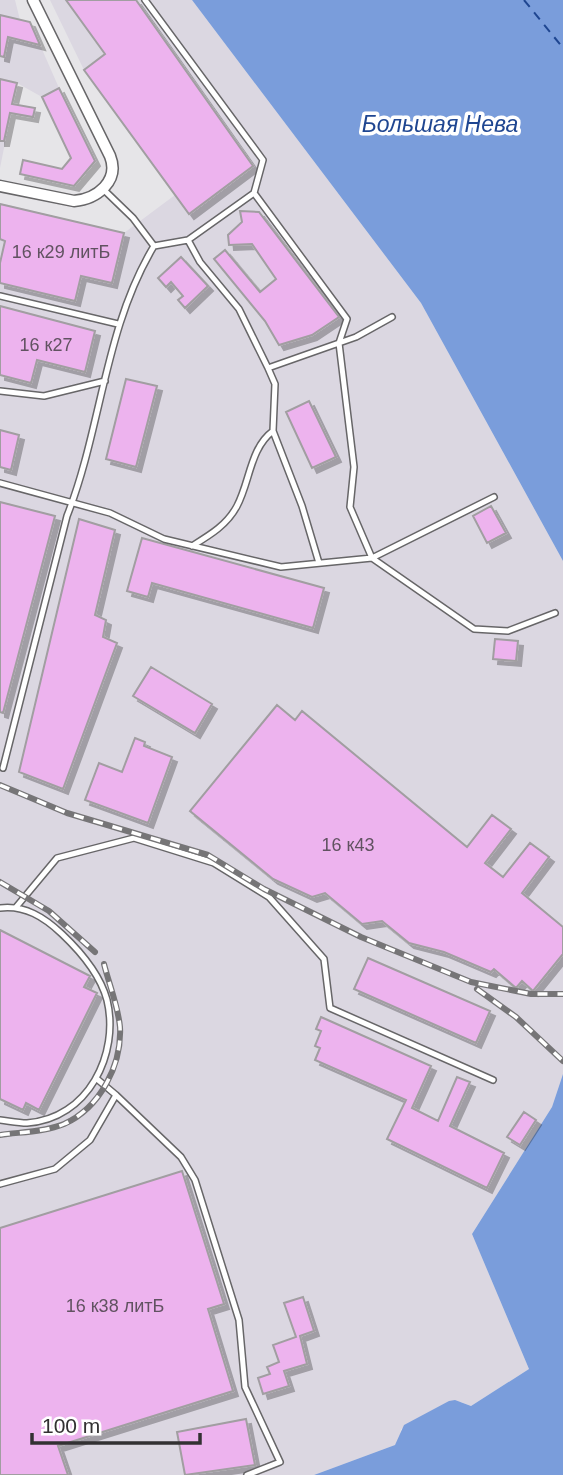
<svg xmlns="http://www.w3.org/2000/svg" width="563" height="1475" viewBox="0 0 563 1475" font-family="Helvetica,sans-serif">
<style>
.built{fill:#dbd7e1}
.water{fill:#7a9ddb}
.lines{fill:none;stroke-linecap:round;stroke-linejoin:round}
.ferry{stroke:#1f4691;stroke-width:2;stroke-dasharray:9 7;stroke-linecap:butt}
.building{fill:#edb3ee;stroke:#a19ea1;stroke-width:2;filter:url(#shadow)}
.lane-casing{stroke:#676668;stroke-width:8}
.street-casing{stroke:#676668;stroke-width:13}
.lane{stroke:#fff;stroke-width:5}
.street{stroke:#fff;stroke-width:10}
.rail-casing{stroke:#767577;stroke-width:6}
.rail{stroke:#fff;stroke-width:3.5;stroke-dasharray:10;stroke-linecap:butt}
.labels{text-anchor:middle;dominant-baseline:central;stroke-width:7;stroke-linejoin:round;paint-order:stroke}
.number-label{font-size:18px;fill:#615261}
.water-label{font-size:23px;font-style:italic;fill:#1f4691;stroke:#fff}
</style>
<defs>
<filter id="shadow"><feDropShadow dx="5" dy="5" stdDeviation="0" flood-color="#0004"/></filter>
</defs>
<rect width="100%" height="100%" fill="#e6e5e8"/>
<!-- built -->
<path class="built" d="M0 0H15L20 20 30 22 59 88 42 97 17 83 0 168Z
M50 0H192L421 303 563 561V1074L552 1107 472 1234 529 1369 471 1406 461 1402 401 1429 399 1441 395 1445 314 1475H0V203L124 233 175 195 84 70Z"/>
<!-- water -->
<path class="water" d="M192 0H563V561L421 303Z
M563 1074V1475H314L395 1445 404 1425 449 1401 455 1400 471 1406 529 1369 472 1234 552 1107Z"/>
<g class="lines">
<!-- ferry -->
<path class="ferry" d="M524 0 563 48"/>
</g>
<!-- building -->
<path class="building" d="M66 0H136L253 166 189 214 84 70 105 54Z
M0 15 30 22 40 45 8 37 4 57 0 56Z
M0 79 17 83 12 104 35 108 33 117 10 113 4 141H0Z
M59 88 95 161 74 186 20 174 23 160 62 169 71 158 42 97Z
M0 204 124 233 112 283 81 276 75 301 0 283V263L5 241 0 239Z
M240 211 259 212 339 317 312 335 279 345 265 321 214 259 225 250 260 292 276 279 252 244 229 245 228 235 242 222Z
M181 257 208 286 185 308 178 300 183 296 171 282 166 287 158 278Z
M0 306 95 331 85 372 37 360 31 383 0 375Z
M126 379 157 386 136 467 106 459Z
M309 401 336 457 312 468 286 412Z
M0 430 19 435 11 470 0 467Z
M0 502 55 516 3 713 0 712Z
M491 506 506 533 487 543 473 516Z
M79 519 115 530 95 615 106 620 103 637 117 643 63 789 19 772Z
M142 538 324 588 313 628 152 583 148 597 127 591Z
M495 639 518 641 516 661 493 659Z
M151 667 212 704 195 733 133 696Z
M277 705 295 720 302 711 467 847 492 815 511 829 485 863 503 877 530 843 549 857 522 893 563 927V954L533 991 522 981 516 988 494 969 491 972 444 952 409 943 382 921 362 924 325 893 312 897 273 879 190 811Z
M135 738 145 742 144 746 172 757 148 823 85 800 99 763 122 772Z
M0 930 90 976 84 987 97 993 39 1110 26 1103 23 1110 0 1099Z
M368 958 490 1011 476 1043 354 989Z
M321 1017 431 1066 412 1108 438 1121 457 1077 470 1082 450 1126 504 1153 487 1188 387 1139 406 1100 315 1060 320 1048 315 1046 321 1031 316 1029Z
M524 1112 536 1120 520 1145 507 1137Z
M182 1171 224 1304 208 1309 233 1391 58 1446 68 1475H0V1228Z
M303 1297 314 1331 300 1336 307 1364 284 1371 289 1386 263 1394 258 1378 270 1374 267 1367 279 1362 273 1345 296 1337 284 1303Z
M246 1419 255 1465 185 1475 177 1432Z"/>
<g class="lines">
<defs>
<path id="lane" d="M145 0 263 160 254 193 188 240 154 246
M254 193 347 319 339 343 354 467 350 507 372 558 474 629 508 631 555 613
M188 240 200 262 239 309 268 368 356 337 392 317
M0 296 118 324
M268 368 275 384 273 431 302 506 319 563
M0 391 44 396 105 381
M0 483 110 513 164 539 281 567 372 558 494 497
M192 546C210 535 227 525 237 506 250 482 250 448 273 431
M3 768 67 516C102 427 104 329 154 246L133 218 103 189
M17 906 57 858 134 838 214 863 269 897 324 959 330 1008 493 1080
M0 908C25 905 44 917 62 934 81 952 100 974 107 1000 120 1054 88 1119 27 1123 18 1123 9 1121 0 1120
M116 1095 181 1157 195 1180 239 1320 245 1387 280 1462 247 1475
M0 1184 55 1169 90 1140 116 1095 97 1079"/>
<path id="street" d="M0 186 74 201C97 199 120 181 110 156L33 0"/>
</defs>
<!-- lane casing -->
<use href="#lane" class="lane-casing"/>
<!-- street casing -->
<use href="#street" class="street-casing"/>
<!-- lane -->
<use href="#lane" class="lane"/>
<!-- street -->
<use href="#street" class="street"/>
<defs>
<path id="rail" d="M0 785 67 813 208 855 264 889 361 937 471 982 531 994H563
M0 882 49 911 95 952
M477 989 516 1017 563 1061
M0 1135C20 1132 45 1132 64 1124 100 1108 122 1065 120 1027 118 1006 109 984 104 964"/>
</defs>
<!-- rail casing -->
<use href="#rail" class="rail-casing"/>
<!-- rail -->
<use href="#rail" class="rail"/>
</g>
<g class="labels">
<!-- number labels -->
<g class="number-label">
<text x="61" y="252">16 к29 литБ</text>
<text x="46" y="345">16 к27</text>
<text x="348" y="845">16 к43</text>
<text x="115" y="1306">16 к38 литБ</text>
</g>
<!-- water labels -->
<g class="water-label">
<text x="440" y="124">Большая Нева</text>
</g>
</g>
<!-- scale -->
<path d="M32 1433v10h168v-10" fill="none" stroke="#323132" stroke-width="3.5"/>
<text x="42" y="1433" font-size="21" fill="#323132" stroke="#ffffff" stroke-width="5" paint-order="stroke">100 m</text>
</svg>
